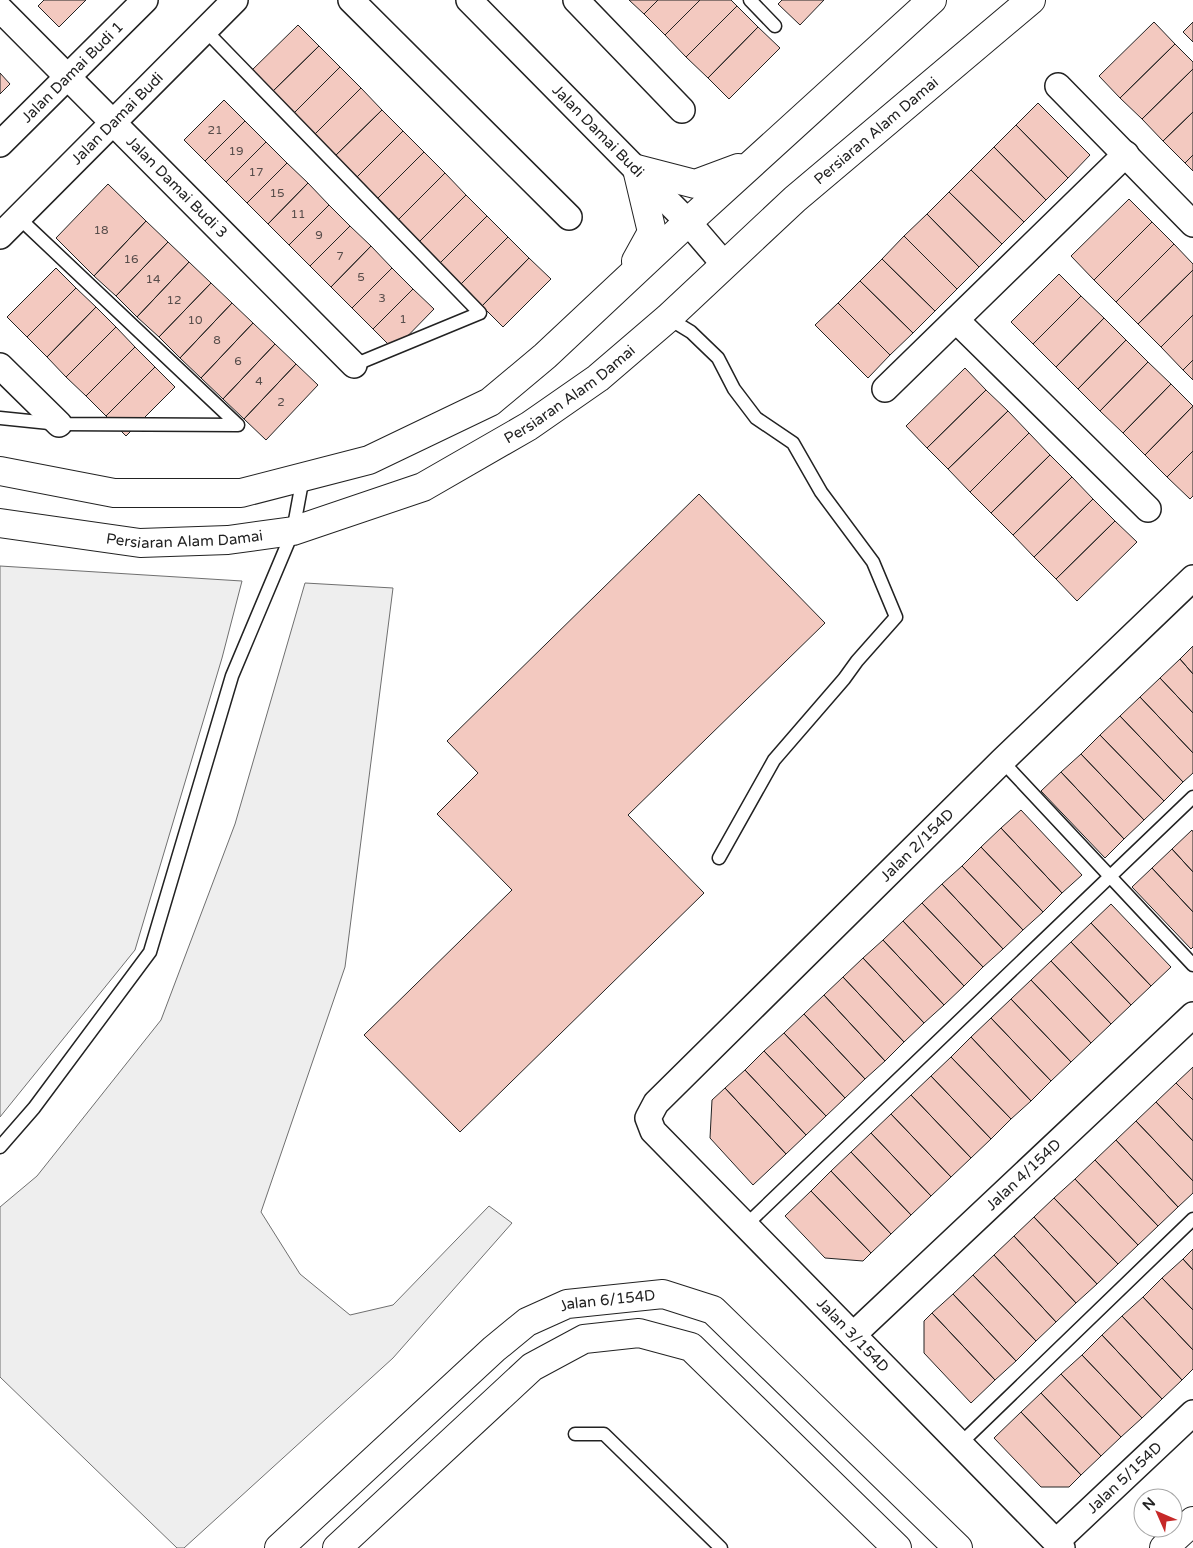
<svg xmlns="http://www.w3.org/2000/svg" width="1193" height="1548" viewBox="0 0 1193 1548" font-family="'Varela Round',sans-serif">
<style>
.green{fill:#eee;stroke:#6f6f6f}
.building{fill:#f3c9c0;stroke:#222}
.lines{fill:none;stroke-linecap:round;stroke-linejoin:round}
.lane-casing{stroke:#222;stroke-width:15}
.street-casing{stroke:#222;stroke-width:28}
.secondary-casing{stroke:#222;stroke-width:30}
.lane{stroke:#fff;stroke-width:12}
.street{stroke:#fff;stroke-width:25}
.secondary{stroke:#fff;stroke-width:28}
.labels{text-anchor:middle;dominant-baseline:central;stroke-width:4;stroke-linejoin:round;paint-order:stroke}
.number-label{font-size:12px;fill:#564c4a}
.street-label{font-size:15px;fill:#222;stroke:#fff}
</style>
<rect width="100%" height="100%" fill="#fff"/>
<!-- green -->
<path class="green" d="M0 566 242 581 222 658 135 950 0 1117Z
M305 583 393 588 345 967 261 1212 300 1274 350 1315 393 1305 489 1206 512 1223 393 1358 184 1548H177L0 1377V1207L37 1176 161 1020 235 824Z"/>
<!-- building -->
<path class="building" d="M44 0H86L59 27 38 6Z
M629 0H658L644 14Z
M658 0H700L665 35 644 14Z
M700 0H731L737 6 686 57 665 35Z
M782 0H824L800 25 778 4Z
M737 6 758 27 708 78 686 57Z
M1154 22 1175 44 1120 98 1099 76Z
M1193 22V42L1183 32Z
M298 25 319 46 271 93 250 72Z
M758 27 780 48 729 99 708 78Z
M1175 44 1193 62V69L1142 119 1120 98Z
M319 46 340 67 292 115 271 93Z
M340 67 361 88 313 136 292 115Z
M1193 69V112L1163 141 1142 119Z
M0 73 10 84 0 94Z
M361 88 382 110 334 157 313 136Z
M224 100 245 121 205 161 184 140Z
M1038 103 1090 155 1068 178 1016 125Z
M382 110 403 131 356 178 334 157Z
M1193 112V155L1185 163 1163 141Z
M245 121 266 142 226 182 205 161Z
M1016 125 1068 178 1046 200 994 147Z
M403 131 424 152 377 199 356 178Z
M266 142 287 163 247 203 226 182Z
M994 147 1046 200 1024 222 971 170Z
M424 152 445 173 397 221 377 199Z
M1193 155V171L1185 163Z
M287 163 308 183 268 224 247 203Z
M971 170 1024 222 1002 244 949 192Z
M445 173 466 195 419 242 397 221Z
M308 183 329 205 289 245 268 224Z
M108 184 146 221 94 276 56 238Z
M949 192 1002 244 979 267 927 214Z
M466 195 487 216 440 263 419 242Z
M1129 199 1152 222 1094 280 1071 256Z
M329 205 350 226 310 266 289 245Z
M927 214 979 267 957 289 904 236Z
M487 216 508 237 461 284 440 263Z
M146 221 168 242 116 296 94 276Z
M1152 222 1174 244 1116 302 1094 280Z
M350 226 371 246 331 287 310 266Z
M904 236 957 289 935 311 882 259Z
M508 237 529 258 482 306 461 284Z
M168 242 189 262 137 317 116 296Z
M1174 244 1193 264V270L1138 324 1116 302Z
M371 246 392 268 352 308 331 287Z
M529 258 551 279 503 327 482 306Z
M882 259 935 311 913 333 860 281Z
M189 262 211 283 159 337 137 317Z
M56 268 76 288 27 337 7 317Z
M392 268 413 289 373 329 352 308Z
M1193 270V315L1161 347 1138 324Z
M1059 274 1081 296 1033 344 1011 322Z
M860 281 913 333 890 355 838 303Z
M211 283 232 303 180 358 159 337Z
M76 288 96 307 47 357 27 337Z
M413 289 434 309 394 350 373 329Z
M1081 296 1104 318 1056 367 1033 344Z
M232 303 253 323 201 378 180 358Z
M838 303 890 355 868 378 815 325Z
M96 307 116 327 66 377 47 357Z
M1193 315V360L1183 370 1161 347Z
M1104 318 1126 340 1078 389 1056 367Z
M253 323 275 344 223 399 201 378Z
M116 327 135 347 86 396 66 377Z
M1126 340 1148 362 1100 411 1078 389Z
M275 344 296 364 244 419 223 399Z
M135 347 155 367 106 416 86 396Z
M1193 360V380L1183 370Z
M1148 362 1171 384 1123 433 1100 411Z
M296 364 318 385 266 440 244 419Z
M155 367 175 387 126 436 106 416Z
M965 368 986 390 927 448 906 426Z
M1171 384 1193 406 1145 455 1123 433Z
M986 390 1008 411 948 469 927 448Z
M1193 406V451L1167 477 1145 455Z
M1008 411 1029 433 970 492 948 469Z
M1029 433 1050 455 991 513 970 492Z
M1193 451V496L1190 499 1167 477Z
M1050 455 1072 477 1013 535 991 513Z
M1072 477 1093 499 1034 557 1013 535Z
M699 494 825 623 628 815 704 893 460 1132 364 1035 512 890 437 814 478 773 447 741Z
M1093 499 1115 521 1056 579 1034 557Z
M1115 521 1137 542 1077 601 1056 579Z
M1193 646V674L1180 659Z
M1180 659 1193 674V713L1160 678Z
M1160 678 1193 713V753L1140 697Z
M1140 697 1193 753V773L1183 782 1120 716Z
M1120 716 1183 782 1164 801 1100 735Z
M1100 735 1164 801 1144 820 1081 754Z
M1081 754 1144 820 1124 839 1061 772Z
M1061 772 1124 839 1105 858 1041 791Z
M1021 810 1082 875 1062 893 1001 828Z
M1001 828 1062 893 1043 912 981 847Z
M1192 830 1193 832V872L1172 849Z
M981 847 1043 912 1023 930 962 866Z
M1172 849 1193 872V912L1152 868Z
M962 866 1023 930 1003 949 942 884Z
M1152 868 1193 912V947L1191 949 1132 887Z
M942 884 1003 949 983 967 922 903Z
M922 903 983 967 964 986 903 921Z
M1111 904 1171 967 1151 986 1091 923Z
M903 921 964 986 944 1005 883 940Z
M1091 923 1151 986 1131 1005 1071 942Z
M883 940 944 1005 924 1023 863 958Z
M1071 942 1131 1005 1111 1024 1051 961Z
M863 958 924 1023 904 1042 843 977Z
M1051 961 1111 1024 1091 1043 1031 980Z
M843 977 904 1042 885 1061 824 995Z
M1031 980 1091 1043 1071 1062 1011 999Z
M824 995 885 1061 865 1079 804 1014Z
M1011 999 1071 1062 1051 1081 991 1018Z
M804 1014 865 1079 845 1098 784 1033Z
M991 1018 1051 1081 1031 1101 971 1037Z
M784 1033 845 1098 826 1116 764 1051Z
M971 1037 1031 1101 1011 1119 951 1057Z
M764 1051 826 1116 806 1135 745 1070Z
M951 1057 1011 1119 991 1139 931 1076Z
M1193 1067V1100L1176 1083Z
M745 1070 806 1135 786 1154 725 1088Z
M931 1076 991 1139 971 1158 911 1095Z
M1176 1083 1193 1100V1141L1156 1102Z
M725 1088 786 1154 753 1185 710 1138 712 1100Z
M911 1095 971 1158 951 1177 891 1114Z
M1156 1102 1193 1141V1181L1136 1121Z
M891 1114 951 1177 931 1196 871 1133Z
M1136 1121 1193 1181V1193L1178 1207 1116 1140Z
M871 1133 931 1196 911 1215 851 1152Z
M1116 1140 1178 1207 1158 1226 1095 1160Z
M851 1152 911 1215 891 1234 831 1171Z
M1095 1160 1158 1226 1138 1245 1075 1179Z
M831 1171 891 1234 871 1253 811 1191Z
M1075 1179 1138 1245 1118 1264 1054 1198Z
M811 1191 871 1253 863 1261 825 1258 785 1216Z
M1054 1198 1118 1264 1097 1284 1034 1217Z
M1034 1217 1097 1284 1076 1303 1014 1236Z
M1014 1236 1076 1303 1056 1322 994 1255Z
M1193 1249V1270L1183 1259Z
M994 1255 1056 1322 1036 1341 973 1275Z
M1183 1259 1193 1270V1310L1162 1278Z
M973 1275 1036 1341 1016 1361 953 1294Z
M1162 1278 1193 1310V1350L1143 1297Z
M953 1294 1016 1361 995 1380 932 1313Z
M1143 1297 1193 1350V1369L1182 1380 1122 1316Z
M932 1313 995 1380 971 1403 924 1353V1321Z
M1122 1316 1182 1380 1162 1399 1102 1335Z
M1102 1335 1162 1399 1142 1418 1082 1355Z
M1082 1355 1142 1418 1121 1437 1061 1374Z
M1061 1374 1121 1437 1101 1456 1041 1393Z
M1041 1393 1101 1456 1081 1475 1021 1412Z
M1021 1412 1081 1475 1069 1487H1041L994 1438Z"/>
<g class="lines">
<defs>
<path id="lane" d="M750 0 775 26
M205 30 480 313 354 365
M19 218 238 425
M668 318 691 332 718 358 734 389 756 418 793 443 821 492 873 562 896 617 857 661 844 679 774 760 719 858
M0 418 59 424 238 425
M1002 761 1193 965
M0 1147 34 1108 150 952 232 676 293 531 303 477
M746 1225 1193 797
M575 1434H604L721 1548
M960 1444 1193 1219"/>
<g id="street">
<path d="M351 0 569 217"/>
<path id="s1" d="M469 0 688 222 724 264"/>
<path d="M576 0 682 110"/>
<path id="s2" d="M0 9 354 365"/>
<path d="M1058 86 1193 224"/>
<path id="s3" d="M0 144 145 0"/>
<path id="s4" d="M0 236 235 0"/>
<path d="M956 320 1148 509"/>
<path d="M0 366 59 424"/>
<path d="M885 389 1126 154"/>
<path id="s5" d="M853 1335 1193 1015"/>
<path id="s6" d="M1056 1542 1193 1413"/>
<path id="s7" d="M1062 1548 653 1131 648 1118 656 1103 1002 761 1193 578"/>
</g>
<g id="secondary">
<path d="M636 261 652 232 637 169 695 184 738 168"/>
<path d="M0 471 114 493H241L369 460 490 402 545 356 688 222 932 0"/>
<path id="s8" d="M0 523 140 543 228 540 293 531 423 487 529 426 598 378 668 318 795 199 1031 0"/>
<path id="s9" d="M279 1548 494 1349 527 1322 567 1304 663 1294 713 1310 958 1548"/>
<path d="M337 1548 532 1367 584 1339 639 1333 691 1347 897 1548"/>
<path d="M1164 1548 1193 1521"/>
</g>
</defs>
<!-- lane casing -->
<use href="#lane" class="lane-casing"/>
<!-- street casing -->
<use href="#street" class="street-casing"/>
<!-- secondary casing -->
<use href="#secondary" class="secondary-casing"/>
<!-- lane -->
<use href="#lane" class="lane"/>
<!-- street -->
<use href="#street" class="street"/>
<!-- secondary -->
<use href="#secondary" class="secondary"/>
</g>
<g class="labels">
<!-- number labels -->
<g class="number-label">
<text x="215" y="130">21</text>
<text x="236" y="151">19</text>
<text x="256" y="172">17</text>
<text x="277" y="193">15</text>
<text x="298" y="214">11</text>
<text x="101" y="230">18</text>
<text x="319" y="235">9</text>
<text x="340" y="256">7</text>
<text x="131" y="259">16</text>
<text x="361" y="277">5</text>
<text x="153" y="279">14</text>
<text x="382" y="298">3</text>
<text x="174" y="300">12</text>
<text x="403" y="319">1</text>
<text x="195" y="320">10</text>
<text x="217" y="340">8</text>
<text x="238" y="361">6</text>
<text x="259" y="381">4</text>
<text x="281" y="402">2</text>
</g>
<!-- street labels -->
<g class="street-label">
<text stroke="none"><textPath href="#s3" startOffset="102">Jalan Damai Budi 1</textPath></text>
<text stroke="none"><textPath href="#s4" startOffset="166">Jalan Damai Budi</textPath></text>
<text stroke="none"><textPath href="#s1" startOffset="184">Jalan Damai Budi</textPath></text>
<text stroke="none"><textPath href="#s8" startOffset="1011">Persiaran Alam Damai</textPath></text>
<text stroke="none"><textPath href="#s2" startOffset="251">Jalan Damai Budi 3</textPath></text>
<text stroke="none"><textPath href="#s8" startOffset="606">Persiaran Alam Damai</textPath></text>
<text stroke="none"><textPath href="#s8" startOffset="186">Persiaran Alam Damai</textPath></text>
<text stroke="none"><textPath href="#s7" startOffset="982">Jalan 2/154D</textPath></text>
<text stroke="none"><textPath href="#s5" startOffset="234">Jalan 4/154D</textPath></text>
<text stroke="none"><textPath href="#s9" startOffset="420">Jalan 6/154D</textPath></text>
<text transform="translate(853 1335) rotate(46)">Jalan 3/154D</text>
<text stroke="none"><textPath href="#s6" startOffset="94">Jalan 5/154D</textPath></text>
</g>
</g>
<!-- north arrow -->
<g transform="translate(1158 1513) rotate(315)"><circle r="24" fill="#ffffff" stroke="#a7a7a7"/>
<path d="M0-4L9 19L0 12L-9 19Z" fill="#c62828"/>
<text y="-8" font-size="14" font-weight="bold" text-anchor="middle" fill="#222222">N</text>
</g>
</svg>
